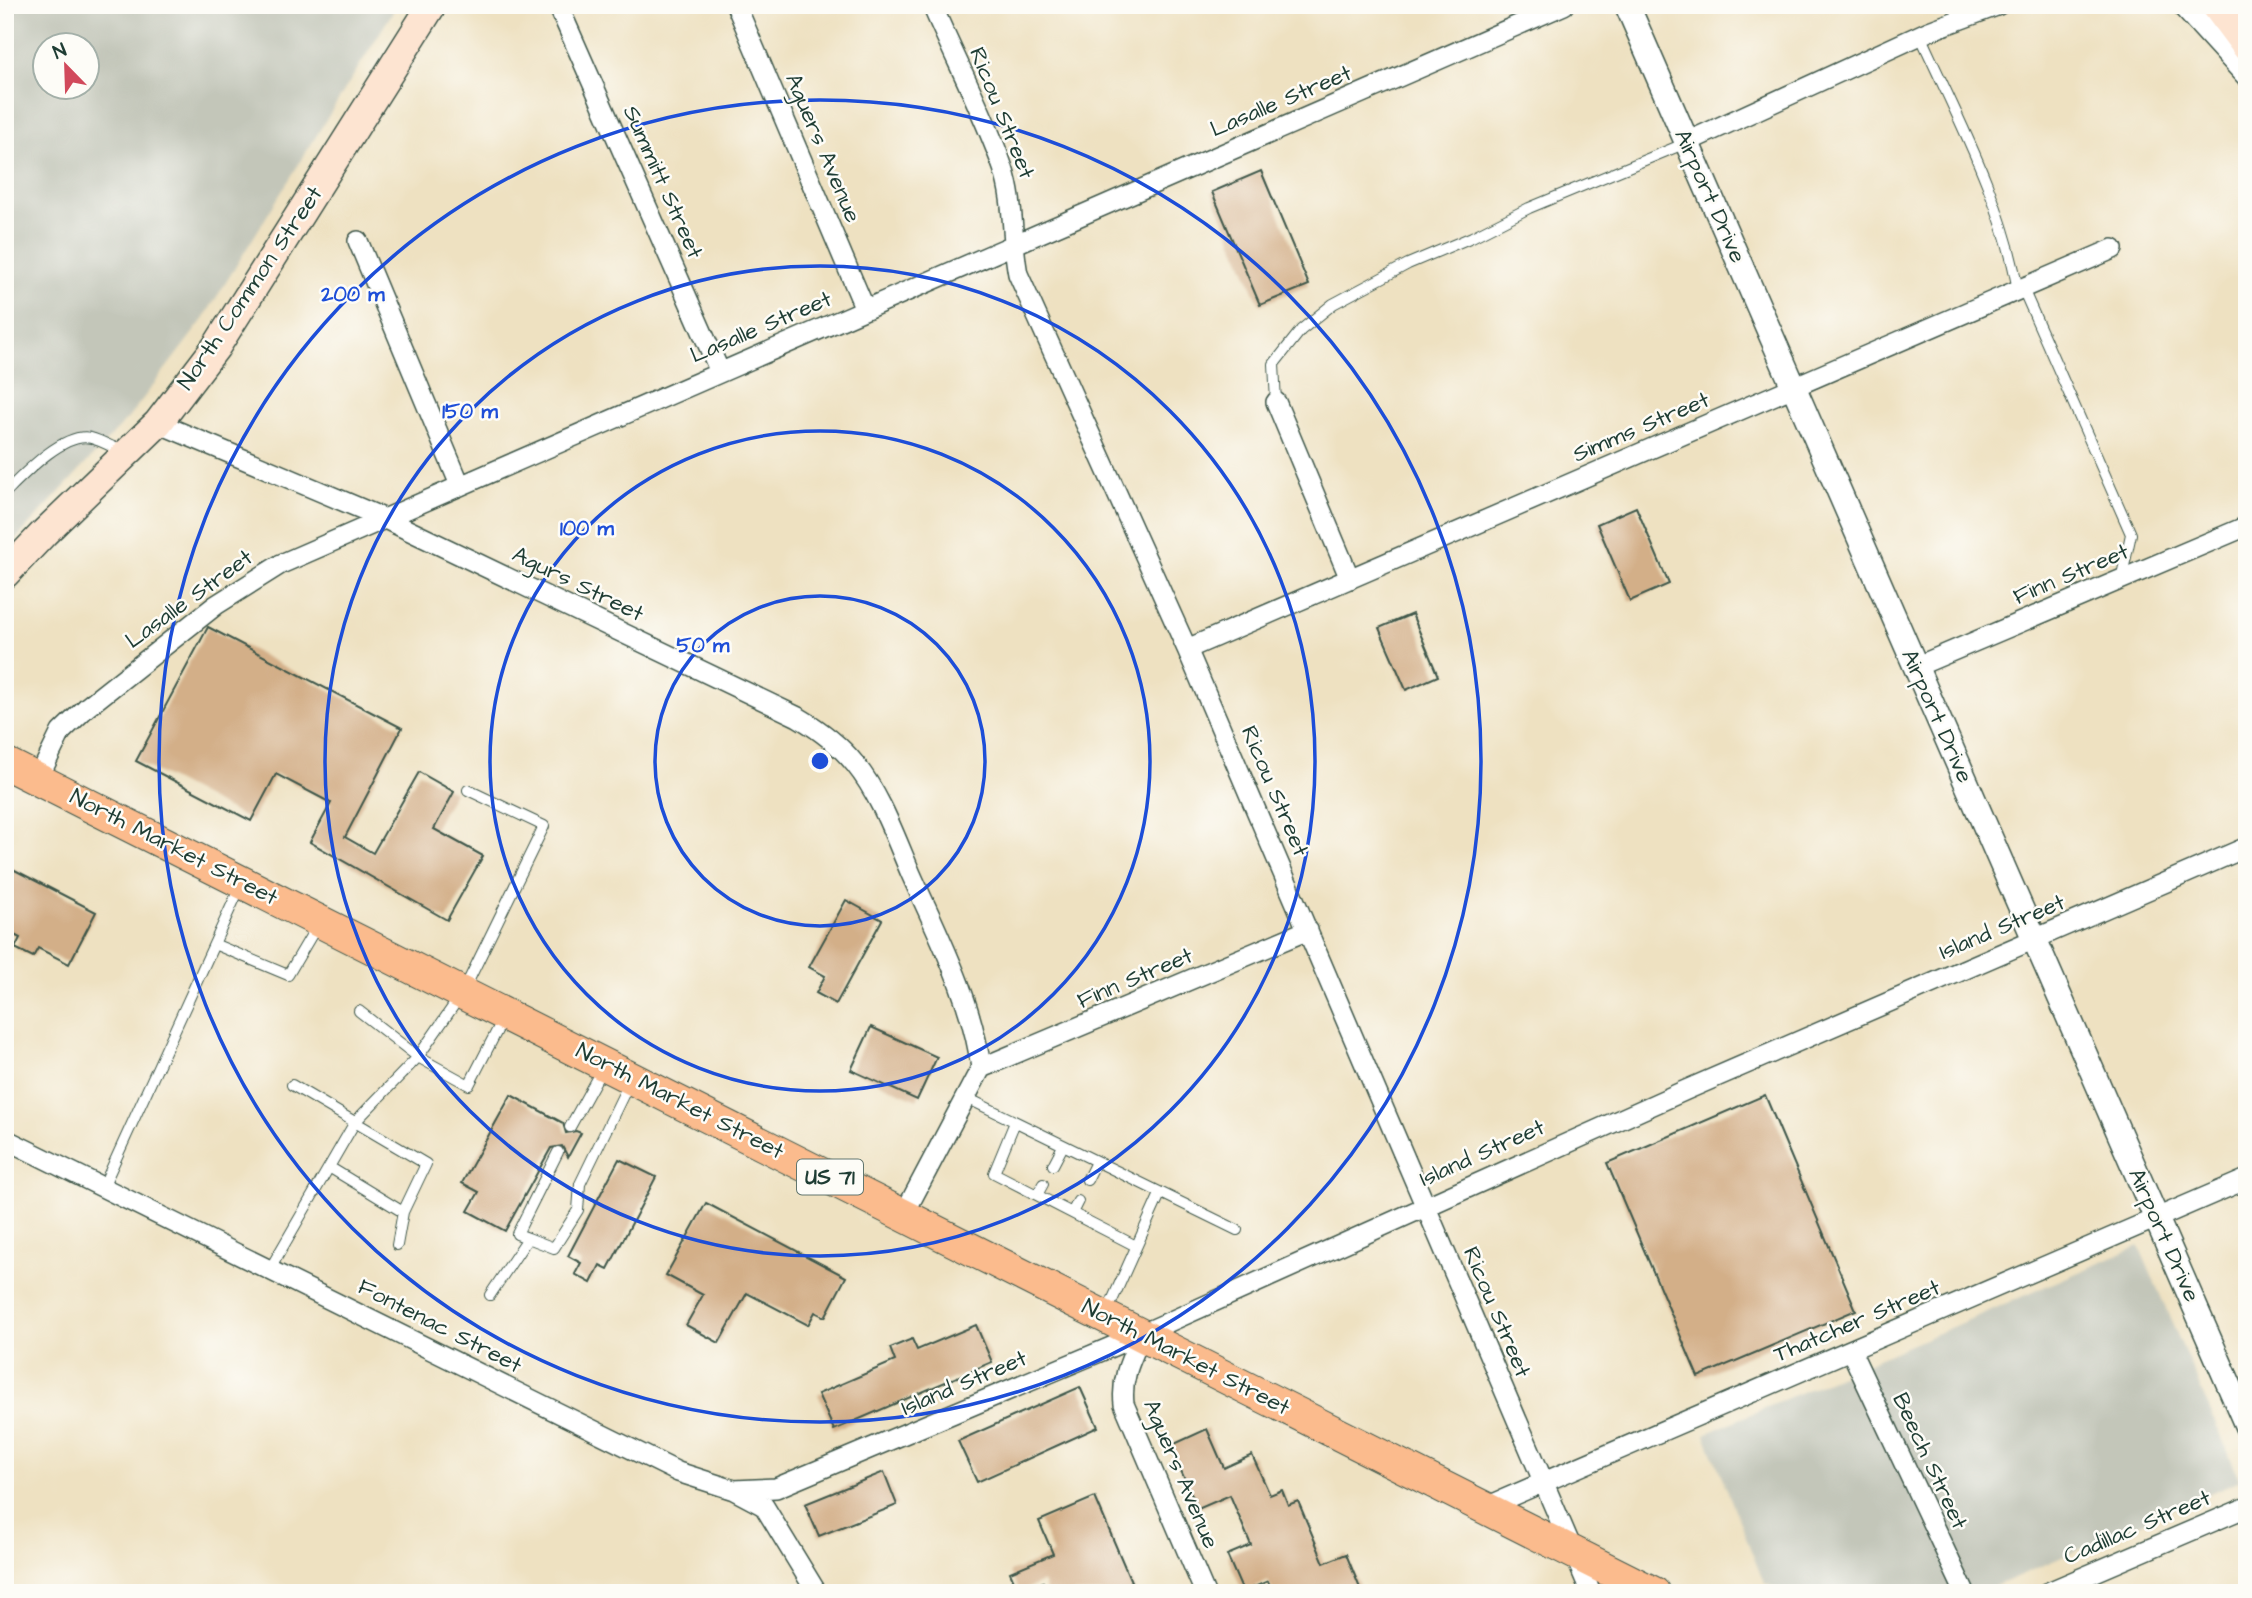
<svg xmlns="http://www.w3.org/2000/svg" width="2252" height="1598" viewBox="0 0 2252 1598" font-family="'Architects Daughter',sans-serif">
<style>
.industrial{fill:#c3c6b9;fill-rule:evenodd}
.building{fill:#d3af88}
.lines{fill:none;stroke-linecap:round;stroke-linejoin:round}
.service-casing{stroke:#3e5649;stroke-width:12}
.minor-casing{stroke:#3e5649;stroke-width:22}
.tertiary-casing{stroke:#3e5649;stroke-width:27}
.secondary-casing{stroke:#3e5649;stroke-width:31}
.primary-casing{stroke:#3e5649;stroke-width:34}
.service{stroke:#fff;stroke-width:10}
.minor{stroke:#fff;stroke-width:19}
.tertiary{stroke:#fff;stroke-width:24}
.secondary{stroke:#fde4d1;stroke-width:28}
.primary{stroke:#fbbb8d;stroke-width:32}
.ring{fill:none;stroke:#1d4ed8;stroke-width:3.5}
.labels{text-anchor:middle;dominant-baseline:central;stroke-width:5;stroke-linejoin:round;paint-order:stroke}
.shield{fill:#fdfcf7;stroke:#62766e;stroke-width:2}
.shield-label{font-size:21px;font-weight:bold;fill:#1f3d34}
.street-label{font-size:23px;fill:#1f3d34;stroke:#fdfcf7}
.centre{fill:#1d4ed8;stroke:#fdfcf7;stroke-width:3.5}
.ring-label{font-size:21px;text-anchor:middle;font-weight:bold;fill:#1d4ed8;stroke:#fdfcf7;stroke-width:5;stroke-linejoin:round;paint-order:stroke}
</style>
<rect width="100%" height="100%" fill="#fdfcf7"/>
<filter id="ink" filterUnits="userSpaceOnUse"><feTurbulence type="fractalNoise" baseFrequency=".0143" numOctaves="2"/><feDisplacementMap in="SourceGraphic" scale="14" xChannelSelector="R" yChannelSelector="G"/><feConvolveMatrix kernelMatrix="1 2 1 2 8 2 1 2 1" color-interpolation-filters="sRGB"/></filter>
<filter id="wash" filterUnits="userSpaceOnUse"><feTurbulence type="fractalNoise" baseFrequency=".00686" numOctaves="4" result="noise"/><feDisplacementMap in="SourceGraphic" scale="28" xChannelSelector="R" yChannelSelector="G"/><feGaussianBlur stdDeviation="1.57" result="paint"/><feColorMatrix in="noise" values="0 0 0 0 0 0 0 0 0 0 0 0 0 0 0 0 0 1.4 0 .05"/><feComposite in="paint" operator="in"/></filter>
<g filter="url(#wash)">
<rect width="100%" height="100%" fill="#eee1c1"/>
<!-- industrial -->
<path class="industrial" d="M5 5H397L202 321 129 417 5 551ZM46 46H88V88H46Z
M2139 1246 2240 1480 1979 1593H1786L1764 1583 1705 1434Z"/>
<g id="blocks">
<!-- building -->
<path class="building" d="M1261 171 1309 285 1260 305 1212 192Z
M1636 507 1669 584 1630 601 1597 524Z
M1412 614 1438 676 1406 690 1379 628Z
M208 627 402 728 345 837 373 853 419 772 454 792 434 829 483 856 447 920 310 842 331 803 276 774 251 821 136 761Z
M5 865 96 912 69 964 38 948 33 957 15 948 20 938 5 930Z
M846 900 882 920 836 1004 816 993 825 976 809 967Z
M871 1027 937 1057 917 1100 851 1070Z
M511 1095 563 1123 566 1133 576 1131 581 1133 568 1157 562 1146 551 1148 505 1231 468 1211 479 1192 462 1183Z
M1765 1095 1856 1310 1698 1377 1607 1163Z
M619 1159 656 1177 608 1269 600 1265 591 1283 575 1274 581 1263 568 1256Z
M706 1203 846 1277 825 1317 815 1312 808 1325 747 1293 719 1343 686 1325 703 1295 666 1275Z
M976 1325 992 1362 834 1430 818 1394 895 1361 890 1348 912 1339 917 1350Z
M1080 1387 1098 1427 977 1482 958 1441Z
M1207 1429 1224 1468 1252 1455 1270 1495 1282 1490 1288 1505 1298 1501 1324 1563 1346 1554 1362 1593H1273L1268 1581 1243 1592 1227 1555 1251 1545 1230 1495 1198 1509 1170 1446Z
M884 1472 897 1505 819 1536 805 1504Z
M1095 1497 1136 1593H1047L1043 1582 1019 1592 1010 1572 1053 1554 1039 1521Z"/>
</g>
</g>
<g filter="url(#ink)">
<use href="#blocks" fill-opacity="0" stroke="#3e5649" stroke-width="2"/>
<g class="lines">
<defs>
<path id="service" d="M1920 35C1957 117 2003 201 2018 291
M2023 289 2131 534 2121 580
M1276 402 1274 364 1301 330 1333 304 1408 264 1472 237 1529 208 1686 143
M5 493C23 475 64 431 91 438 102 441 112 447 122 451
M214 944 288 975 318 924
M359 1011 418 1057 469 1085 504 1017
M292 1085 426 1164 403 1212 329 1167
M965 1097 1237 1230
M1015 1122 994 1173 1136 1246
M570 1127 602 1069
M1053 1165 1063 1146
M1087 1180 1096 1162
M103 1187 241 885
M1037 1195 1043 1184
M1072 1213 1078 1201
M528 1238 517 1234 558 1152
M397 1245 403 1212
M270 1269 355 1122 418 1057 463 992 544 826 468 790
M490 1295 528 1238 554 1248 578 1210 580 1184 630 1081
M1107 1312 1160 1194"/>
<path id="minor" d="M736 5 865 309
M932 5C955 59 984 113 1003 168 1015 203 1011 239 1018 274L1187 649 1591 1593
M561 12 720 372
M1687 142 1929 31 1999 5
M358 241 460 485
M1276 402 1350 579
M158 423 383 518 798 717C820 730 839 744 855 764 881 796 895 837 911 874 939 937 972 999 981 1068L904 1214
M1187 649 2113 249
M1915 667 2247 526
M38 779 61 732 87 707 216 605 281 564 1564 5
M981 1068 1308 930
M5 1139 678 1472 734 1490 764 1506 817 1593
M1142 1334C1131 1359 1121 1377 1124 1404L1205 1593
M1851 1351 1965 1593
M734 1490 776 1488 1142 1334 1686 1090 2247 847
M1486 1507 2247 1179
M2046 1593 2247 1507"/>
<path id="tertiary" d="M1627 5 2247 1426
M2184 5 2247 74"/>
<path id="secondary" d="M2215 5 2247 48
M5 574 44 533 158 423 216 347 432 5"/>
<path id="primary" d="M5 763 1654 1593"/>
</defs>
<!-- service casing -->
<use href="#service" class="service-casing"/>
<!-- minor casing -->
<use href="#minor" class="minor-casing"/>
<!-- tertiary casing -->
<use href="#tertiary" class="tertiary-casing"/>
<!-- secondary casing -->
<use href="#secondary" class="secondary-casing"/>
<!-- primary casing -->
<use href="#primary" class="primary-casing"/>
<!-- service -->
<use href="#service" class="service"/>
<!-- minor -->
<use href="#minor" class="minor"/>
<!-- tertiary -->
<use href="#tertiary" class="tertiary"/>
<!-- secondary -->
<use href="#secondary" class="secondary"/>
<!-- primary -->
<use href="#primary" class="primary"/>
</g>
</g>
<!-- distance rings -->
<g class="ring">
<circle cx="820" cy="761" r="165"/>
<circle cx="820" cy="761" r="330"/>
<circle cx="820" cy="761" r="495"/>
<circle cx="820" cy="761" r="661"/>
</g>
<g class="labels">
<!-- shield labels -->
<rect class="shield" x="797" y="1159.5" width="66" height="35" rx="5"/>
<g class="shield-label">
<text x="830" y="1177">US 71</text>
</g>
<!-- street labels -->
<g class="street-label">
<text transform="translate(1281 101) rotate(-23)">Lasalle Street</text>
<text transform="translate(1002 113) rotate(68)">Ricou Street</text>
<text transform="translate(823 148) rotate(67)">Aguers Avenue</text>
<text transform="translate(663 182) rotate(66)">Summitt Street</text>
<text transform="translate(1710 196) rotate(66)">Airport Drive</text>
<text transform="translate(250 288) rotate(-56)">North Common Street</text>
<text transform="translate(761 327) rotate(-23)">Lasalle Street</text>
<text transform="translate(1641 427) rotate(-23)">Simms Street</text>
<text transform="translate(2071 574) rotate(-23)">Finn Street</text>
<text transform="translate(578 584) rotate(26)">Agurs Street</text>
<text transform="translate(189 599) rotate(-36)">Lasalle Street</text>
<text transform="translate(1937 716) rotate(66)">Airport Drive</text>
<text transform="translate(1275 791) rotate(67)">Ricou Street</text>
<text transform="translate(174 847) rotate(27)">North Market Street</text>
<text transform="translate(2002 927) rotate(-23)">Island Street</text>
<text transform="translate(1135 978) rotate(-23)">Finn Street</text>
<text transform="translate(680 1101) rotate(27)">North Market Street</text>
<text transform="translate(1482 1153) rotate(-24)">Island Street</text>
<text transform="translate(2164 1235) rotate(66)">Airport Drive</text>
<text transform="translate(1497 1312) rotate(67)">Ricou Street</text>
<text transform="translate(1857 1321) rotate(-23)">Thatcher Street</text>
<text transform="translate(440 1326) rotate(27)">Fontenac Street</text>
<text transform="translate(1186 1357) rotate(27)">North Market Street</text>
<text transform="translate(964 1383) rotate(-23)">Island Street</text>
<text transform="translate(1930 1461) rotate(65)">Beech Street</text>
<text transform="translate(1181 1474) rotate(67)">Aguers Avenue</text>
<text transform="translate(2137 1527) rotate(-23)">Cadillac Street</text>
</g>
</g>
<circle cx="820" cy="761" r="10" class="centre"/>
<g class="ring-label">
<text x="353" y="301">200 m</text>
<text x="470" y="418">150 m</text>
<text x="587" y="535">100 m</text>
<text x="703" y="652">50 m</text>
</g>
<!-- margin -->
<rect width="2252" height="1598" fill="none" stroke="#fdfcf7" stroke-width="28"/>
<!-- north arrow -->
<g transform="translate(66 66) rotate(337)"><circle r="33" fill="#fdfcf7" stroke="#a4b0a9" stroke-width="2"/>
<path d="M0-5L12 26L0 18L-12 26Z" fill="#d1495b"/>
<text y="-10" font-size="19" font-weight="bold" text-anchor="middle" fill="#1f3d34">N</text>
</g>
</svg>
